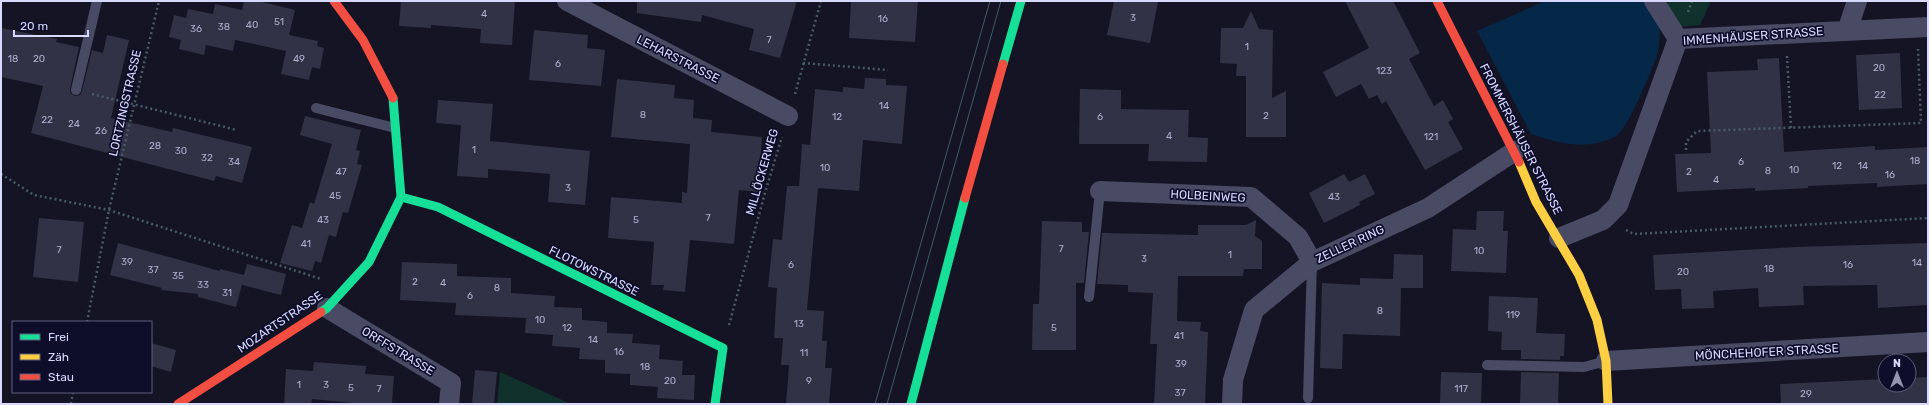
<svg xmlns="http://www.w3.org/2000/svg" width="1929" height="405" viewBox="0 0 1929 405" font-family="Rubik,sans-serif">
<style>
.green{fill:#11312d}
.water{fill:#062848}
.building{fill:#323246}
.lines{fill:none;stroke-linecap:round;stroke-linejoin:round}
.path{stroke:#475c68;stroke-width:2.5;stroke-dasharray:2 3;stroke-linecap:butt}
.lane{stroke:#494b65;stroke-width:10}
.street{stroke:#494b65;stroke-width:20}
.fast{stroke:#16e098;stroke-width:9}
.slow{stroke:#ffcf43;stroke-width:9}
.jam{stroke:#f24e42;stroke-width:9}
.tram{stroke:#405b6a;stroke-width:1}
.labels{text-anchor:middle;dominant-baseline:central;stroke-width:3.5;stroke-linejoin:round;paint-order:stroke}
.number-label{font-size:10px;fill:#aeafd1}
.street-label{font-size:12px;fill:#d7d9ff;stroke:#0e0e2a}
</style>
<rect width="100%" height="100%" fill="#141424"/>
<!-- green -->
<path class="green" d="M1669 1H1711L1700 25 1656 29Z
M500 372 571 404H497Z"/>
<!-- water -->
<path class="water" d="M1545 1H1647C1654 10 1660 19 1660 31 1660 37 1659 46 1658 52 1654 66 1627 131 1616 136 1587 151 1561 144 1531 134L1477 31Z"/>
<!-- building -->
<path class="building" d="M244 1H258L295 10 289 35 318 41 317 46 324 48 320 69 312 67 309 80 281 74 286 51 235 40 233 51 206 45 204 55 179 49 181 40 169 37 174 15 186 18 188 9 213 14 215 4 242 10Z
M401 1H515L512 45 480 43 481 29 431 25V28L399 26Z
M637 1H797L780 58 749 50 754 29 702 15 701 22 637 13Z
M851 1H918L915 42 849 38Z
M1114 1H1158L1150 43 1107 35Z
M1345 1H1393L1420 53 1409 59 1434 106 1443 100 1453 119 1448 122 1463 149 1425 170 1386 101 1382 104 1377 95 1369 99 1361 84 1336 97 1323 72 1369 48Z
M1251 11 1259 29 1273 30 1272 98 1286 91V137H1246V76H1236L1237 64 1220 63 1221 28H1243Z
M1 28 57 39 56 42 79 47 70 89 71 94 75 96 80 95 82 91 92 50 103 53 107 35 129 40 111 118 172 132 173 128 252 147 242 183 216 176 214 181 31 133 43 86 1 77Z
M534 30 588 35 587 48 605 50 601 86 529 80Z
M1900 53 1902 108 1859 110 1856 55Z
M1779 58 1784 152 1875 146V150L1928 147V184L1877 187V183L1808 186V188L1755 191V188L1677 192 1675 154 1711 153 1707 72 1758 70 1757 59Z
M865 78 886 79V85L907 86 902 144 863 140 859 191 818 188 807 310 824 311 822 341H827L825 368H832L829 404H786L789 365H781L783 338H774L777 288 768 287 773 239 782 240 787 186H799L802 144 810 145 815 89 843 92V87L864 89Z
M617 79 675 85 674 98 694 100 693 118 712 120 711 132 762 137 758 192 739 190 734 244 690 240 685 292 663 290 664 285H651L654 242 608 238 611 197 682 203V192L687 193 690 144 611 137Z
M1080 89 1121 90V109L1189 110 1188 137 1208 138 1207 162 1148 161 1149 144H1079Z
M438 100 493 104 490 141 590 151 585 205 548 202 550 174 488 169V178L457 176 461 125 436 123Z
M305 116 361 130 356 150 360 151 357 164 362 165 348 213 343 212 336 237 329 235 321 263 315 261 312 271 280 263 292 225 302 228 310 202 314 204 332 144 300 135Z
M1344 174 1349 182 1365 174 1375 194 1359 202 1360 205 1324 223 1309 193Z
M1477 211H1504L1503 231H1508L1506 273 1451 271 1453 229 1476 230Z
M39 218 84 222 78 282 33 277Z
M1256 220 1255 236 1262 241V269H1244L1243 276H1178L1177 321 1201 322 1200 331 1208 332 1205 404H1154L1157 344H1150L1153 293 1128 292V285L1097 284 1102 233 1198 235V225H1246Z
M1042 221 1082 222V232H1089L1084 283H1076V350H1032L1033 304H1039Z
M118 243 220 271V269L244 275 247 264 286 274 281 295 242 285 243 281 236 307 198 297V294L161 290 162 288 110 275Z
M1928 243V305L1878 308 1877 285 1803 286 1804 305 1759 307 1758 288 1713 291 1714 308 1682 309 1681 289 1655 290 1653 255 1796 247Z
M1394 254 1423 255V288H1401L1400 336 1343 334 1342 369 1320 368 1322 283 1360 285V278L1393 279Z
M402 262 457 264V276L511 278V293L555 296 554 307 582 308V320L607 322V333L633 334 632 343 660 345 659 359 683 361 682 375H695L694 400 657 398 658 387 630 385V374L605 373V360L579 359 580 348 552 346 553 335 525 333 526 318 455 315 456 303 400 300Z
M1489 296 1538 298 1536 333 1565 334 1564 356H1560V360L1521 359V350H1501L1502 332 1488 331Z
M151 343 176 350 171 372 151 366Z
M314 362 366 366 365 374 394 376 392 404H363L312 399 311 404H284L286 369 313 371Z
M475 370 497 372 494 404H472Z
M1441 372 1482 373 1481 404H1440Z
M1521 372 1559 373 1558 404H1520Z
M1928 377V404H1781L1780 384 1885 379V385H1909V378Z"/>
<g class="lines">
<!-- path -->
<path class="path" d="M1688 12 1692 1
M1787 56 1791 128
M803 63 888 70
M92 94 237 130
M795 94 821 1
M1686 150V142L1697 131 1921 123 1918 49
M1 174 34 195 109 210 321 279
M1626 230 1634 234 1928 218
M87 322 109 210 159 1
M729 325 765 193 782 137
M71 404 73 392"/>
<!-- lane -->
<path class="lane" d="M76 90 97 1
M316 108 395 128
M1089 297 1100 191
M1487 365 1584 367 1606 361
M1308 398 1312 262"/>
<!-- street -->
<path class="street" d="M567 1 788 116
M1654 1 1678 39
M1847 31 1857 1
M1678 39 1928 27
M1100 191 1251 197 1298 237 1312 262
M1559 238 1603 220 1618 205 1678 39
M327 308 451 383 449 404
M1606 361 1928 342
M1232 404 1233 380 1254 310 1312 262 1428 208 1515 151"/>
<!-- fast -->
<path class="fast" d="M1003 64 1021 1
M401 197 438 207 723 348 715 404
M321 312 327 308 369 262 401 197 393 98
M911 404 965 198"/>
<!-- slow -->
<path class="slow" d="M1519 162 1536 202 1579 275 1597 320 1606 361 1608 404"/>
<!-- jam -->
<path class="jam" d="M334 1 363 40 393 98
M1437 1 1519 162
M965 198 1003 64
M178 404 321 312"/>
<!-- tram -->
<path class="tram" d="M875 404 990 1
M887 404 1001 1"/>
</g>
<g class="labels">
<!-- number labels -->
<g class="number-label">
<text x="484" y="14">4</text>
<text x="1133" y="18">3</text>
<text x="883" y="19">16</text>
<text x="279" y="22">51</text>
<text x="252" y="25">40</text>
<text x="224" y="27">38</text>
<text x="196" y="29">36</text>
<text x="769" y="40">7</text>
<text x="1247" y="47">1</text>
<text x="13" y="59">18</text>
<text x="39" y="59">20</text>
<text x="299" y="59">49</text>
<text x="558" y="64">6</text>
<text x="1879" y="68">20</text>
<text x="1384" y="71">123</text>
<text x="1880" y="95">22</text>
<text x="884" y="106">14</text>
<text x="643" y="115">8</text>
<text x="1266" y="116">2</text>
<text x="837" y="117">12</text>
<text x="1100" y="117">6</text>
<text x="47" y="120">22</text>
<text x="74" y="124">24</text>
<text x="101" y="131">26</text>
<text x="1169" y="136">4</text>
<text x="1431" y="137">121</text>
<text x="155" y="146">28</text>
<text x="474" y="150">1</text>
<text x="181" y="151">30</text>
<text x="207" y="158">32</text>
<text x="1915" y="161">18</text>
<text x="234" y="162">34</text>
<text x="1741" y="162">6</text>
<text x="1837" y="166">12</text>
<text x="1863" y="166">14</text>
<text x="825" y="168">10</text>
<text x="1794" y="170">10</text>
<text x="1768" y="171">8</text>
<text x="341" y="172">47</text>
<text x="1689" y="172">2</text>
<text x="1890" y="175">16</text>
<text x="1716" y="180">4</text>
<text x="568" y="188">3</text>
<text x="335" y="196">45</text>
<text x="1334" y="197">43</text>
<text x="708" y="218">7</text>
<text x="323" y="220">43</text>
<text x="636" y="220">5</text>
<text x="306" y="244">41</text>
<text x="1061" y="249">7</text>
<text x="59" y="250">7</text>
<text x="1479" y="251">10</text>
<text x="1230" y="255">1</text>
<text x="1144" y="259">3</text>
<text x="127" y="262">39</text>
<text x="1917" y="263">14</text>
<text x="791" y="265">6</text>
<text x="1848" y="265">16</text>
<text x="1769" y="269">18</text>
<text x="153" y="270">37</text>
<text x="1683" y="272">20</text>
<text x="178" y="276">35</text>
<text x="415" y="282">2</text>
<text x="443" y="283">4</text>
<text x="203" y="285">33</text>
<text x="497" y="288">8</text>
<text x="227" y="293">31</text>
<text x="470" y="296">6</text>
<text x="1380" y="311">8</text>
<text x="1513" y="315">119</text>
<text x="540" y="320">10</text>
<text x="799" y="324">13</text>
<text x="567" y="328">12</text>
<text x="1054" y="328">5</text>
<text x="1179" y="336">41</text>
<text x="593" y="340">14</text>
<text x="619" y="352">16</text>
<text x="804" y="353">11</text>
<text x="1181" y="364">39</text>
<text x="645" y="367">18</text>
<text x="670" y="381">20</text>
<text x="809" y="381">9</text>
<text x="299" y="385">1</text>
<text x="326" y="385">3</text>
<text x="351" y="388">5</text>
<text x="379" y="389">7</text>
<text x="1461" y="389">117</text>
<text x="1180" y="393">37</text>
<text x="1806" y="394">29</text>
</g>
<!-- street labels -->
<g class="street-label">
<text transform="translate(1753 36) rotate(-4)">IMMENHÄUSER STRASSE</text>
<text transform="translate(678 59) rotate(27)">LEHARSTRASSE</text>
<text transform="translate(125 103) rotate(-77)">LORTZINGSTRASSE</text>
<text transform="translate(1521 139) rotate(63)">FROMMERSHÄUSER STRASSE</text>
<text transform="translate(762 172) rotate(-74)">MILLÖCKERWEG</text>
<text transform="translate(1208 196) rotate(3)">HOLBEINWEG</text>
<text transform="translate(1350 244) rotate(-25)">ZELLER RING</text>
<text transform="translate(594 271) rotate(26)">FLOTOWSTRASSE</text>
<text transform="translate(280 322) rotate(-34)">MOZARTSTRASSE</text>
<text transform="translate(398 351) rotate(31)">ORFFSTRASSE</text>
<text transform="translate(1767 352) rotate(-3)">MÖNCHEHOFER STRASSE</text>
</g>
</g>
<!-- border -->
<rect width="1929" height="405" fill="none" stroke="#d7d9ff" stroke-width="4"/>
<!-- legend -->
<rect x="12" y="321" width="140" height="72" fill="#0e0e2a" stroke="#5e5f7f"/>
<rect x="20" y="334" width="20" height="6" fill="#16e098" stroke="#5e5f7f"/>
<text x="48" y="341" font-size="12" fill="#d7d9ff">Frei</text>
<rect x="20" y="354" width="20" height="6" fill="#ffcf43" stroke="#5e5f7f"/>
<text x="48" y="361" font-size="12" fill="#d7d9ff">Zäh</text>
<rect x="20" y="374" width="20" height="6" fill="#f24e42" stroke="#5e5f7f"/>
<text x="48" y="381" font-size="12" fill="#d7d9ff">Stau</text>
<!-- north arrow -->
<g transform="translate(1897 373)"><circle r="19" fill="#0e0e2a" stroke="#5e5f7f"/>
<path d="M0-3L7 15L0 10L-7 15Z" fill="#9394b2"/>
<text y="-6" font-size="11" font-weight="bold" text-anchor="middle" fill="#d7d9ff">N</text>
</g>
<!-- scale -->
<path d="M14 30v6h74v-6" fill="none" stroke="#d7d9ff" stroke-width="2"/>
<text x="20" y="30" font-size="12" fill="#d7d9ff" stroke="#0e0e2a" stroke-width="3" paint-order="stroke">20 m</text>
</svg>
